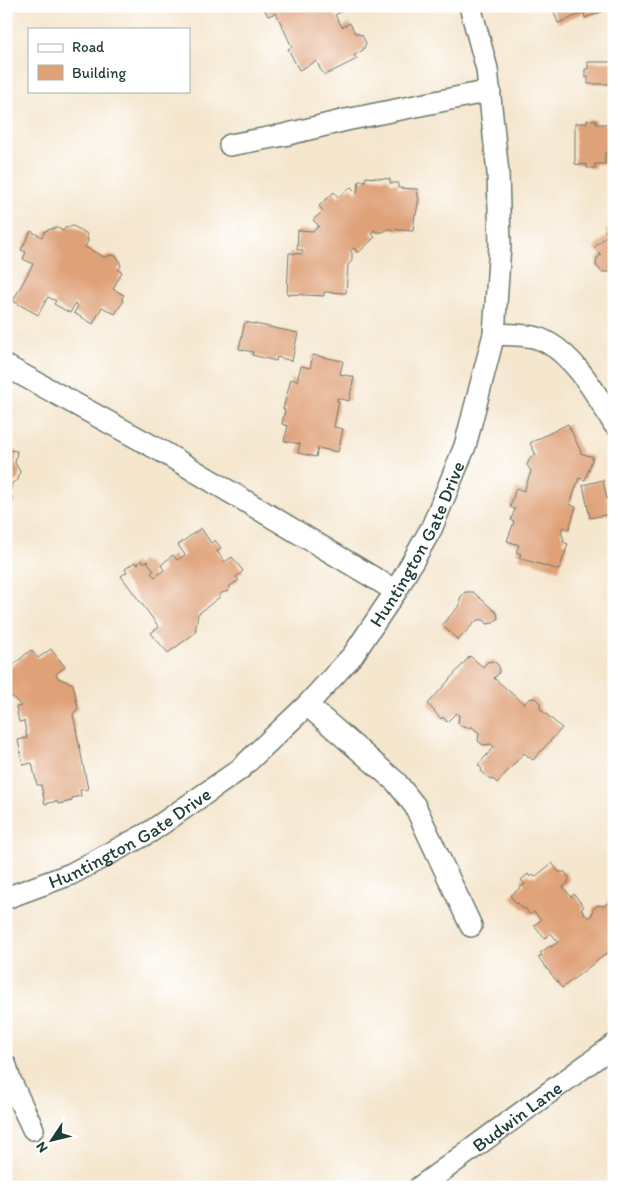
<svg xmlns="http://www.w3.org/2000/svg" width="620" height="1193" viewBox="0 0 620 1193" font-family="Itim,sans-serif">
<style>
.building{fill:#dfa178}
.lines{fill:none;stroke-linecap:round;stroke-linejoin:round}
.minor-casing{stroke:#6a786a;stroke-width:24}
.minor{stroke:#fff;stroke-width:21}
.labels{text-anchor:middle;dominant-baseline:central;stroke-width:4;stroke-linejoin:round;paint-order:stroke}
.street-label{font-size:19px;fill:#1f3d34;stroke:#fff}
</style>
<rect width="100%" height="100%" fill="#fff"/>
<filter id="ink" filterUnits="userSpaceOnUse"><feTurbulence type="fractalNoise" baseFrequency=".02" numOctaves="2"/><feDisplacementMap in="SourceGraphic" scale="10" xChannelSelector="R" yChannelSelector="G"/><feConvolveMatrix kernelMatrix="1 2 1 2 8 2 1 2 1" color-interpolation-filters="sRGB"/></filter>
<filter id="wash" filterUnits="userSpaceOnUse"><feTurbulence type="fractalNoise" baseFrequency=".0096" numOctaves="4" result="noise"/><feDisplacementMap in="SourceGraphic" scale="20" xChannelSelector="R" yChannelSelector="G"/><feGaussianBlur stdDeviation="1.12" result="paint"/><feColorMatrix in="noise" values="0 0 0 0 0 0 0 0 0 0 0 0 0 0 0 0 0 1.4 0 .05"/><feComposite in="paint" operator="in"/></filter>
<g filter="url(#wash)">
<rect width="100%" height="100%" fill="#f5e6ce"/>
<g id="blocks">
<!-- building -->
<path class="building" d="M262 6H342L344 10 335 15 342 27 350 23 355 33 362 35 366 43 363 50 354 55 357 59 325 75 320 69 317 61 299 70 288 49 292 47 276 13 268 16Z
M552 6H605L607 10 585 18 584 13 558 23Z
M588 62H614V84H588V77H585V69H588Z
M587 120H596V124H614V153H605V164H595V168H587V165L575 164V123H587Z
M366 177 390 179V183H398V188L417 189 418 197 419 198 416 215 415 214 413 231 388 229 383 232H376L374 230 371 233 375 237 358 253 354 248 350 251 352 253V261L348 265 346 293 324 292V296L287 294 289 253 302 254 303 250H297L298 230 313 231 319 226 313 220 323 211 319 206 334 192 338 197 351 187 357 193 359 181H365Z
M614 223V273L612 270 610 272H603L596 266 597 258 601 255 594 248 608 234 605 231Z
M73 226 86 233 88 241 85 247 104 257 112 255H114L118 258 121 266 118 270 122 272 113 289 124 295 122 298 123 302 115 314 102 307 93 324 74 313 78 306 75 304 70 313 54 304 56 301 48 297 38 315 13 301 33 264 23 259 26 252 21 250 31 231 42 237 45 231 57 227 63 231 65 228Z
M245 322 298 333 292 361 277 357 276 361 252 355 253 352 239 349Z
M313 355 343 361 340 374 354 377 349 401 337 398V401H339L334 427 343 429 338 452 318 448 316 457 298 453 300 444 284 441 288 426 282 424 285 410 283 409 291 379 297 381 301 366 310 368Z
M568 424 581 452 580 453 593 457 585 480 579 478 570 505 576 507 569 529 563 527 561 532 564 539 563 542 568 544 559 570 519 558 521 554 516 552 519 545 507 541 514 522 511 520 515 509 510 507 516 488 524 491 531 471 527 465 530 458 536 455 530 443Z
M6 438 10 443 9 450 17 451 15 463 20 471 18 480 12 483 10 493 13 499 12 505 6 508Z
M603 480 610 514 590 518 583 485Z
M6 516 10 522 9 528 6 530Z
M201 528 211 543 215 540 221 548 217 551 225 562 232 557 243 571 236 577 239 580 230 586 228 591 219 594 221 596 198 614 195 633 168 653 151 633 159 627 121 576 127 572 125 569 135 562 137 565 142 560 144 563 147 561 154 571 151 573 155 577 164 570 161 565 173 555 177 560 185 555 178 545Z
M465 592H473L497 613 498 619 493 623 487 624 484 620H477L458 640 442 625 460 605V598Z
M51 649 65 667 56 674 58 678 73 684 78 708 73 714 88 789 80 790 81 796 72 798V801L58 804 57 801 45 804 41 785H37L32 763 23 765 18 740 27 738 24 721 19 722 16 707 21 706 6 690V671L31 650 38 658Z
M470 656 483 667 487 662 494 661 499 666V673L494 678 524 704 529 699 535 698 540 703V709L562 728 533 760 524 753 497 783 493 779 491 780 481 771 482 769 478 765 494 747 491 744 483 745 478 741 479 733 471 726 470 728 463 727 458 723 459 715 456 713 447 722 443 717 441 719 428 704Z
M552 863 559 872H565L569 878 568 883 563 887 571 897 574 894 584 907 581 909 588 918 592 915 593 909 598 905 604 906 614 898V950L612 952 611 950 562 988 538 957 542 955 540 953 550 946 551 947 558 942 551 933 545 938 534 925 541 920 534 912 530 915 525 908 523 909 518 903 517 904 510 896 525 884 521 880 528 874 530 877 533 875 535 877Z"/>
</g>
</g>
<g filter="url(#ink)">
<use href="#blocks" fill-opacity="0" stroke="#6a786a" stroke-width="1"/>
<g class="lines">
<defs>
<g id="minor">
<path d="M230 145 284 135 346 120 490 91"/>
<path d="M494 334C507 335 528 334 540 339 573 352 597 395 614 424"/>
<path d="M6 366 163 452 396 591"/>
<path d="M307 705 396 782 415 806 471 926"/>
<path id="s1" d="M6 898 71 874 150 832 239 770 307 705 353 655 396 591 432 527 465 446 494 334 500 245 498 173 487 69 470 6"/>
<path d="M6 1066 10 1080 33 1129"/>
<path id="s2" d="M420 1187 614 1045"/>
</g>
</defs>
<!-- minor casing -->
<use href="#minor" class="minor-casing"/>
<!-- minor -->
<use href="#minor" class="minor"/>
</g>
</g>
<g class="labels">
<!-- street labels -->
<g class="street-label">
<text stroke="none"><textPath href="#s1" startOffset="558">Huntington Gate Drive</textPath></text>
<text stroke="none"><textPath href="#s1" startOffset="138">Huntington Gate Drive</textPath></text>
<text stroke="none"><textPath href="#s2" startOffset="120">Budwin Lane</textPath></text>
</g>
</g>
<!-- margin -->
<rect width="620" height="1193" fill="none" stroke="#fff" stroke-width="25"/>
<!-- legend -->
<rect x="28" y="28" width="162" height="65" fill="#ffffff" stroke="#a5b1ae"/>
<rect x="38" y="44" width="25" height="8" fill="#ffffff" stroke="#a5b1ae"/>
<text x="72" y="52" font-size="15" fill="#1f3d34">Road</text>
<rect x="38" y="65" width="25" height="15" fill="#dfa178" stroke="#a5b1ae"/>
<text x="72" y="78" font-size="15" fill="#1f3d34">Building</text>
<!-- north arrow -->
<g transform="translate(52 1140) rotate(235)" stroke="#ffffff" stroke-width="4" paint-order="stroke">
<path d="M0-4L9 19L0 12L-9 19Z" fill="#1f3d34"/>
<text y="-8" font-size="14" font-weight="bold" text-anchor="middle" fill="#1f3d34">N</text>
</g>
</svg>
